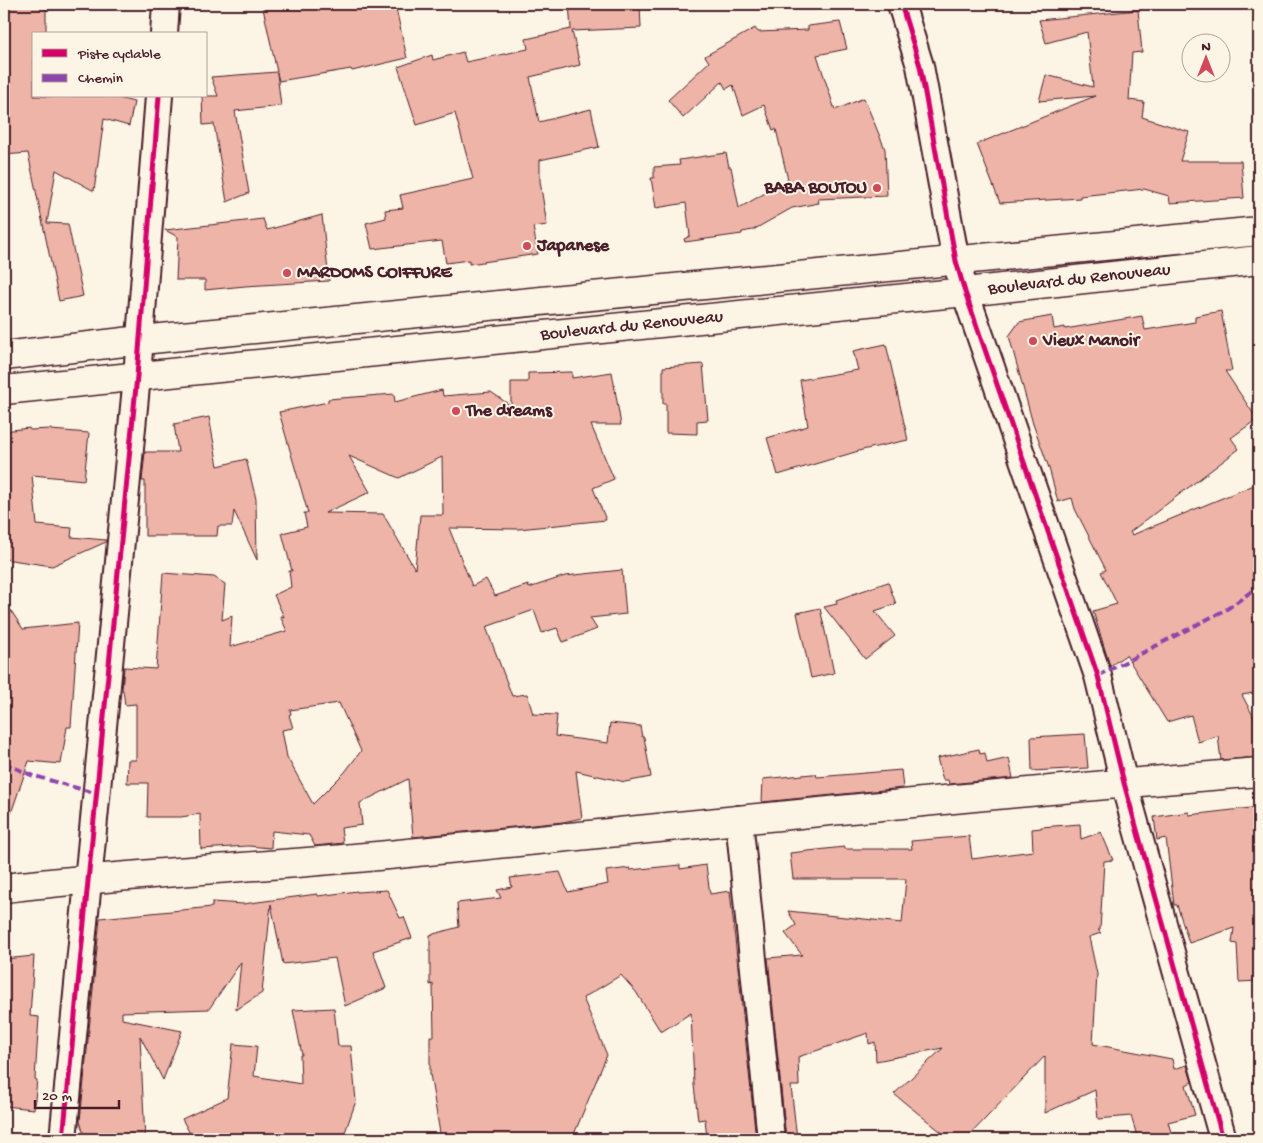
<svg xmlns="http://www.w3.org/2000/svg" width="1263" height="1143" viewBox="0 0 1263 1143" font-family="'Gochi Hand',sans-serif">
<style>
.building{fill:#edb4a7;stroke:#4a1f2b;fill-rule:evenodd}
.lines{fill:none;stroke-linecap:round;stroke-linejoin:round}
.street-casing{stroke:#4a1f2b;stroke-width:30}
.secondary-casing{stroke:#4a1f2b;stroke-width:31}
.primary-casing{stroke:#4a1f2b;stroke-width:31}
.street{stroke:#fcf5e5;stroke-width:26}
.secondary{stroke:#fcf5e5;stroke-width:28}
.primary{stroke:#fcf5e5;stroke-width:28}
.quiet{stroke:#8e44ad;stroke-width:4;stroke-dasharray:8 4;stroke-linecap:butt}
.cycleway-casing{stroke:#fcf5e5;stroke-width:8}
.cycleway{stroke:#d6006c;stroke-width:5}
.poi-dot{fill:#d1495b;stroke:#fcf5e5;stroke-width:2}
.labels{text-anchor:middle;dominant-baseline:central;stroke-width:4;stroke-linejoin:round;paint-order:stroke}
.poi-label{font-size:18px;font-weight:bold;fill:#4a1f2b;stroke:#fcf5e5;text-anchor:start}
.street-label{font-size:18px;fill:#4a1f2b;stroke:#fcf5e5}
</style>
<rect width="100%" height="100%" fill="#fcf5e5"/>
<filter id="ink" filterUnits="userSpaceOnUse"><feTurbulence type="fractalNoise" baseFrequency=".02" numOctaves="2"/><feDisplacementMap in="SourceGraphic" scale="10" xChannelSelector="R" yChannelSelector="G"/><feConvolveMatrix kernelMatrix="1 2 1 2 8 2 1 2 1" color-interpolation-filters="sRGB"/></filter>
<g filter="url(#ink)">
<!-- building -->
<path class="building" d="M4 4H46V34H34V96H111L134 102 129 126 104 119 94 191 56 170 47 223 68 224 83 296 59 301 28 153 4 155Z
M262 4H395L407 58 352 71 351 69 279 81 277 73 281 106 235 111 249 193 227 202 214 124 203 125 202 96H218L211 77 277 72Z
M569 4H640L641 28 572 31 580 65 530 77 539 122 591 109 599 147 540 160V181L547 225 533 227 538 254 469 264V260L446 263 442 241 372 249 366 223 386 218 385 210 403 208 400 195 473 179 455 113 417 125 398 67 432 55 433 60 463 52 466 62 528 49 526 39 571 29Z
M1138 10 1142 52 1132 53 1129 100 1144 102 1142 117 1189 132 1180 161H1241L1244 198 1170 203 1169 196 1144 189 1080 196V198L1000 203 977 144 1095 96 1039 101 1046 75 1093 87 1087 32 1046 43 1039 20Z
M840 22 847 49 817 55 835 110 864 98 885 149 887 196 818 199 819 203 792 208 753 230 742 232V234L685 242 684 239 690 236 686 203 656 208 651 178H654V167L680 165 679 160 726 153 729 167H731L739 208 788 180 776 129 773 130 764 105 743 115 733 85 726 89 722 82 683 118 668 100 709 62 705 56 755 28 758 32 808 30V26Z
M322 215 329 281 245 286 205 290V280H176L178 237 165 230 263 219 267 230Z
M1221 311 1232 371H1225L1257 419 1231 438 1239 449 1130 532 1132 535 1259 483V692L1242 695 1259 727V757L1221 760 1218 736 1198 742 1191 715 1167 722 1126 655 1110 666 1093 611 1117 604 1101 572 1106 570 1075 509 1072 498 1058 502 1049 468 1033 424 1009 336 1019 322 1052 316 1054 329 1065 327V329L1142 316 1145 330 1195 322V316Z
M886 344 908 440 862 450 778 475 767 438 808 426 800 380 858 370 853 351Z
M703 364 708 420 697 421V434L666 433V404H663V367Z
M572 372V378L612 372 621 425H591L614 479 593 488 606 520 519 529 449 528 472 586 486 579 495 596 528 585 529 588 565 576 622 570 626 614 590 618 597 629 563 642 557 628 542 633 534 610 486 627 512 696 527 694 533 714 557 715 555 736 608 743 610 723 640 726 642 737H644L651 777 625 782 576 771 582 818 563 822 413 837 408 779 360 803 362 825 341 828 343 843 315 846 309 835 272 831 271 848 248 846 201 849 200 814 181 817H147L148 783H127L128 760H136V704L125 705 123 690H122L124 667 156 669 163 573 214 577 225 584 222 620 232 616 230 647 287 631 280 616 284 617 274 595 291 587 289 571H292L282 533 307 527 304 513H308L279 412 328 402V399L394 394 395 402 442 390 443 396 491 392 511 406V382H528V373ZM349 456 399 478 442 457 443 515H420L415 569 383 514 325 513 370 492ZM339 703 361 751 345 772 313 804 287 757 282 730 293 728 289 715 291 714 290 710Z
M209 417 218 466 246 459 256 499 257 560 234 511 232 526H218L217 536H145V481H142L145 452H178L174 424Z
M29 428 30 430 51 429V430L89 433 84 480 32 475 37 525 72 528 71 537 106 540V542L52 566 4 559 9 505 4 506V431Z
M888 582 896 604 875 611 895 636 865 659 824 607 837 604 836 600Z
M4 600 23 629 78 623 71 727H67L61 764 29 761 7 825 4 824Z
M820 608 834 673 811 678 797 613Z
M1085 734 1088 768 1032 771 1031 737Z
M979 749 980 754 985 753 987 763 1009 758 1013 778 949 784 948 780H943L937 758Z
M901 770 903 788 762 802 763 779 812 774H816L817 777Z
M1259 807V981L1239 982 1237 944 1232 943 1234 928 1189 943 1177 905H1174L1166 838 1157 840 1154 817 1189 812V815Z
M1080 824 1081 839 1101 832 1113 860 1104 861 1100 930H1098L1101 933 1089 937 1097 974 1093 1044 1172 1059 1174 1069 1187 1065 1192 1082 1186 1085 1195 1115 1168 1122 1173 1139H1138L1131 1116 1098 1119 1095 1090 1045 1113V1056L966 1139H950L894 1094 943 1048 876 1061 875 1042 869 1044 868 1033 798 1057 799 1086H791L797 1139H786L768 958 802 955 785 933 796 925 788 911 902 923 906 879H793L790 853 844 847 845 849H912L911 841 969 836 972 859 1033 851 1032 829 1041 828V827Z
M680 865V869L706 865 710 894 730 891 756 1139H707L705 1119 698 1120 694 1085 691 1013 661 1032 636 992 621 975 583 998 607 1055 572 1139H441L430 1074V1036H434L433 984 430 985V935L459 927 457 903 501 898 497 890 512 887 510 878 560 872 568 892 608 884 606 871 630 868V870Z
M387 890 400 918 404 917 412 938 373 951 386 988 345 1006 335 958 283 964 271 904 262 993 236 1010 241 962 209 1009 122 1012V1019L182 1031 163 1080 140 1036 145 1139H85L80 1121 100 918 212 907V902L243 904 317 894 318 896 357 891V892Z
M34 956 30 1016 39 1017 35 1079 37 1080 34 1109 4 1106V959Z
M334 1008 338 1046H351L356 1101 343 1138 310 1134V1139H193L182 1119 227 1098 233 1044 257 1046 254 1076 301 1084 300 1055H302L293 1010Z"/>
<g class="lines">
<defs>
<path id="street" d="M901 4 920 66 956 261 965 292 1098 676 1124 783 1223 1139
M164 34 166 4
M739 819 771 1139
M63 1139 137 376 159 96"/>
<path id="secondary" d="M4 888C138 872 273 867 408 853 692 825 975 795 1259 772"/>
<g id="primary">
<path d="M4 356 141 340 1259 231"/>
<path id="s1" d="M4 390 965 292 1259 260"/>
</g>
</defs>
<!-- street casing -->
<use href="#street" class="street-casing"/>
<!-- secondary casing -->
<use href="#secondary" class="secondary-casing"/>
<!-- primary casing -->
<use href="#primary" class="primary-casing"/>
<!-- street -->
<use href="#street" class="street"/>
<!-- secondary -->
<use href="#secondary" class="secondary"/>
<!-- primary -->
<use href="#primary" class="primary"/>
<!-- quiet -->
<path class="quiet" d="M1098 676 1227 609 1259 586
M4 763 31 775 98 794"/>
<defs>
<path id="cycleway" d="M901 4 920 66 956 261 965 292 1098 676 1124 783 1223 1139
M63 1139 137 376 159 96"/>
</defs>
<!-- cycleway casing -->
<use href="#cycleway" class="cycleway-casing"/>
<!-- cycleway -->
<use href="#cycleway" class="cycleway"/>
</g>
</g>
<!-- markers -->
<g class="poi-dot">
<circle cx="877" cy="188" r="5"/>
<circle cx="527" cy="246" r="5"/>
<circle cx="287" cy="273" r="5"/>
<circle cx="1033" cy="341" r="5"/>
<circle cx="456" cy="411" r="5"/>
</g>
<g class="labels">
<!-- poi labels -->
<g class="poi-label">
<text x="867" y="188" text-anchor="end">BABA BOUTOU</text>
<text x="537" y="246">Japanese</text>
<text x="297" y="273">MARDOMS COIFFURE</text>
<text x="1043" y="341">Vieux Manoir</text>
<text x="466" y="411">The dreams</text>
</g>
<!-- street labels -->
<g class="street-label">
<text stroke="none"><textPath href="#s1" startOffset="1081">Boulevard du Renouveau</textPath></text>
<text stroke="none"><textPath href="#s1" startOffset="631">Boulevard du Renouveau</textPath></text>
</g>
</g>
<!-- margin -->
<rect width="1263" height="1143" fill="none" stroke="#fcf5e5" stroke-width="20"/>
<rect x="10" y="10" width="1243" height="1123" fill="none" stroke="#4a1f2b" stroke-width="2" filter="url(#ink)"/>
<!-- legend -->
<rect x="32" y="32" width="175" height="65" fill="#fcf5e5" stroke="#b59f9b"/>
<rect x="42" y="49" width="25" height="8" fill="#d6006c" stroke="#b59f9b"/>
<text x="78" y="58" font-size="15" fill="#4a1f2b">Piste cyclable</text>
<rect x="42" y="74" width="25" height="8" fill="#8e44ad" stroke="#b59f9b"/>
<text x="78" y="82" font-size="15" fill="#4a1f2b">Chemin</text>
<!-- north arrow -->
<g transform="translate(1206 58)"><circle r="24" fill="#fcf5e5" stroke="#b59f9b"/>
<path d="M0-4L9 19L0 12L-9 19Z" fill="#d1495b"/>
<text y="-8" font-size="14" font-weight="bold" text-anchor="middle" fill="#4a1f2b">N</text>
</g>
<!-- scale -->
<path d="M35 1100v8h84v-8" fill="none" stroke="#4a1f2b" stroke-width="2.5"/>
<text x="42" y="1100" font-size="15" fill="#4a1f2b" stroke="#fcf5e5" stroke-width="4" paint-order="stroke">20 m</text>
</svg>
